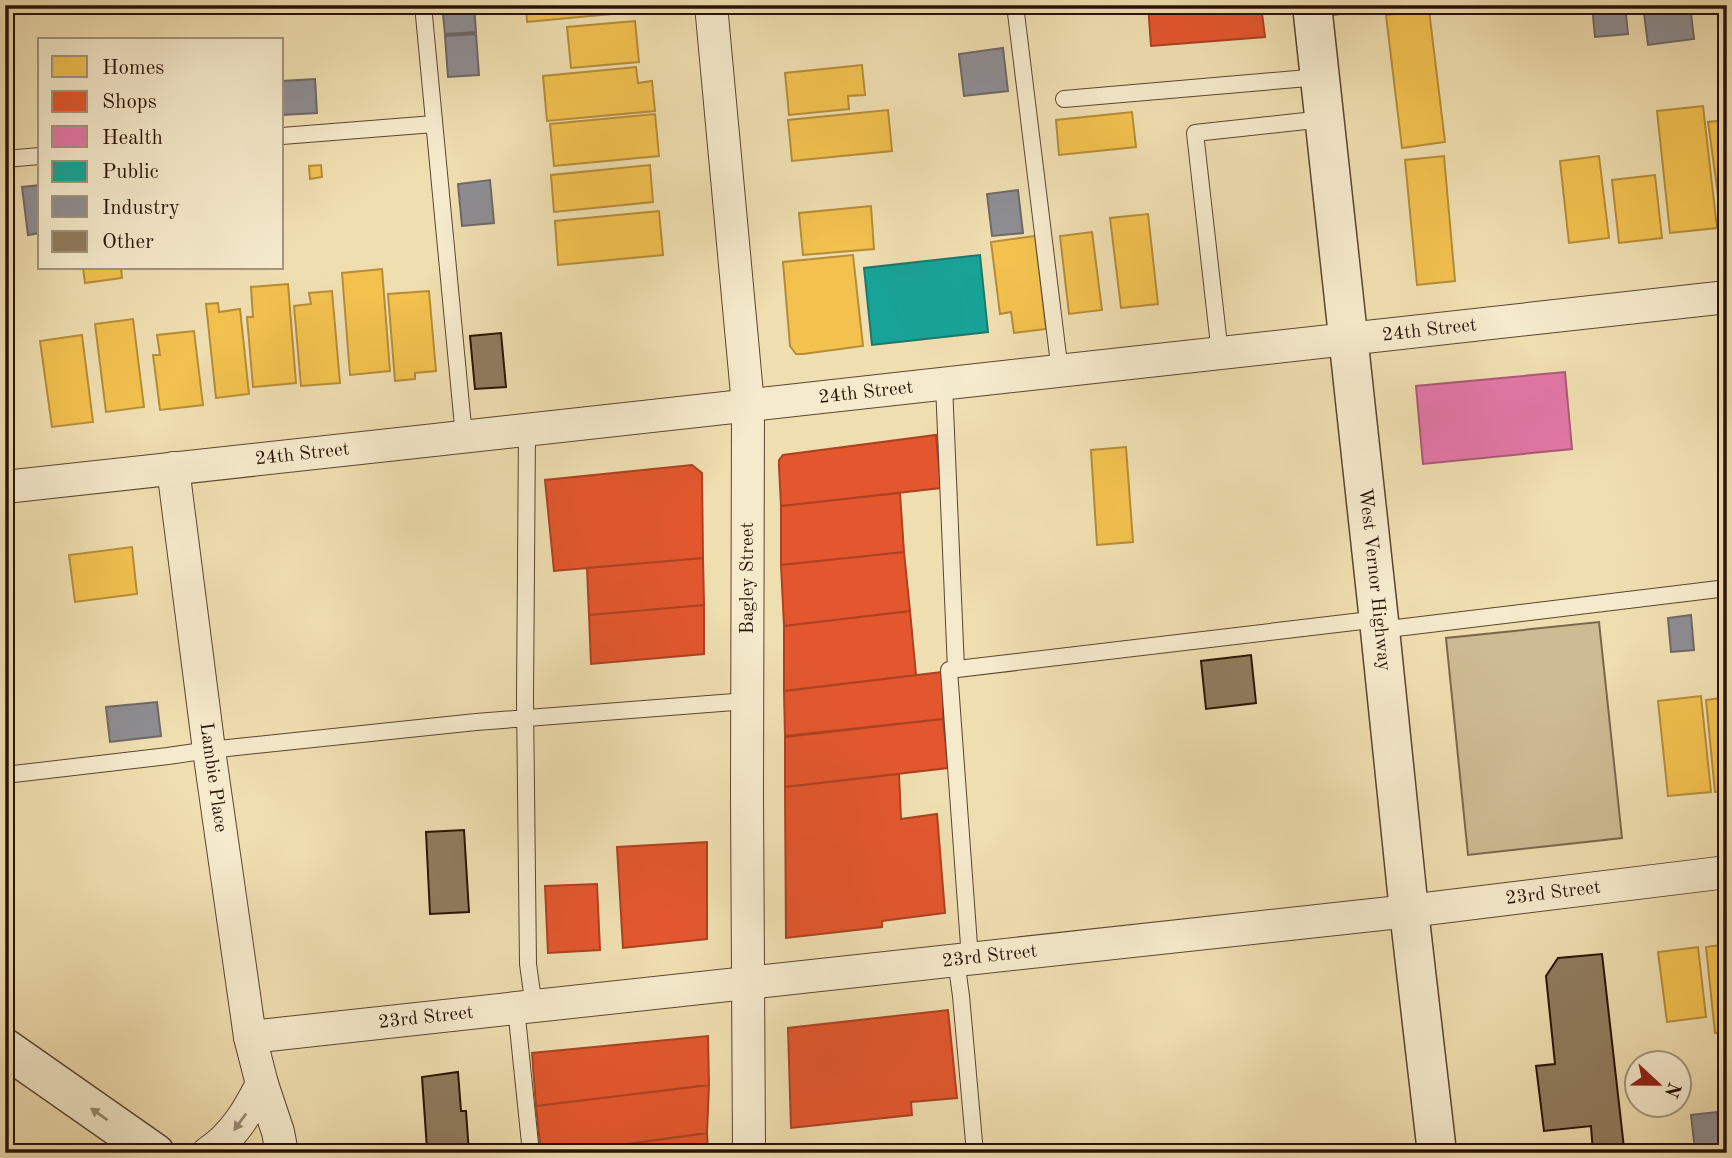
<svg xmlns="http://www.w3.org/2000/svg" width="1732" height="1158" viewBox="0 0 1732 1158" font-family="'Old Standard TT',serif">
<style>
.green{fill:#cdbb93;stroke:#7b664c;stroke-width:2}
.homes{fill:#f2c14e;stroke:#b68c38;stroke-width:2}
.shops{fill:#e4572e;stroke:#ac4222;stroke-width:2}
.health{fill:#e377a8;stroke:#ab5977;stroke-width:2}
.public{fill:#17a398;stroke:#1c786c;stroke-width:2}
.industry{fill:#8d8d92;stroke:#6f6868;stroke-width:2}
.building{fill:#907c5e;stroke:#291206;stroke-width:2}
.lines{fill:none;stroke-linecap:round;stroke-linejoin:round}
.service-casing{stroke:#5a4530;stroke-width:18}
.minor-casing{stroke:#5a4530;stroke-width:34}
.tertiary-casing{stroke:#5a4530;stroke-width:41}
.service{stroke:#f5eacc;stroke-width:16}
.minor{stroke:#f5eacc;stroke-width:32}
.tertiary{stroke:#f5eacc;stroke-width:38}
.oneway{fill:#998973}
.labels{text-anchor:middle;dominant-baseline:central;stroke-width:7;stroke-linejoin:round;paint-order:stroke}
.street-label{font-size:19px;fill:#291206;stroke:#f5eacc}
</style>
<rect width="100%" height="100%" fill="#efdeb0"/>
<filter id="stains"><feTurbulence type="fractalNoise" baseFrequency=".00286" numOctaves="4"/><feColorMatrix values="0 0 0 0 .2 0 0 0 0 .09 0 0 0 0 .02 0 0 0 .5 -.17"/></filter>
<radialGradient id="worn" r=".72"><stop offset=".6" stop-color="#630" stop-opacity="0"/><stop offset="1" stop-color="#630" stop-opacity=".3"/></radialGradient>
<!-- green -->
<path class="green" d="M1599 622 1622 838 1468 855 1446 638Z"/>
<!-- homes -->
<path class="homes" d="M526 5H631L632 12 527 22Z
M793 5H863L794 11Z
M1429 10 1445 142 1402 148 1386 15Z
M635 21 639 62 571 68 567 27Z
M862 65 865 95 848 96 849 109 789 115 785 73Z
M636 67 638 83 652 81 655 111 547 121 543 76Z
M1703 106 1717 228 1670 233 1657 111Z
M888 110 892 151 792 161 788 120Z
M1132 112 1136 147 1059 155 1056 120Z
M655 114 659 156 554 166 550 124Z
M1727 120V232H1723L1708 122Z
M1444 156 1455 281 1417 285 1405 160Z
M1599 156 1609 238 1569 243 1560 161Z
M321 165 322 177 310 179 309 166Z
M650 165 653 202 554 212 551 175Z
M1655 175 1662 238 1619 243 1612 180Z
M871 206 874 249 803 255 799 213Z
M659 211 663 255 558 265 555 221Z
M1148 214 1158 304 1121 308 1110 218Z
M1092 232 1102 310 1069 314 1060 236Z
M1035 236 1046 329 1014 333 1011 312 1000 314 991 242Z
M853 255 863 346 803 354H796L790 346 783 262Z
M83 268H121L122 278 85 283Z
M382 269 390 371 350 375 342 273Z
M288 284 296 383 253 387 247 317H253L251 287Z
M332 291 340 383 301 386 294 306 311 304 309 293Z
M429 291 436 371 415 373V379L395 381 388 294Z
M218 303 219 312 240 309 249 394 216 398 206 304Z
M133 319 144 407 106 412 95 324Z
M194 331 203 405 160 410 153 355H160L157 335Z
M82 335 93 422 52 427 40 341Z
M1126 447 1133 542 1097 545 1091 450Z
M132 547 137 594 75 602 69 555Z
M1701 696 1711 792 1668 796 1658 701Z
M1727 697V791L1715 792 1706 700Z
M1727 944V1031L1715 1033 1706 947Z
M1698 947 1706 1017 1667 1022 1658 952Z"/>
<!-- shops -->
<path class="shops" d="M1148 5H1261L1265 37 1151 46Z
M936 435 941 488 781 506 779 466V460L783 455Z
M692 465 702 473 703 558 554 571 545 480Z
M900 493 904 552 781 565V506Z
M904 552 910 611 784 626 781 565Z
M703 558 704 605 589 615 587 568Z
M704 605V654L591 664 589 615Z
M910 611 916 675 784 691V626Z
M943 672V719L785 736 784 691Z
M943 719 948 768 785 787V737Z
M899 774 901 819 937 814 945 913 882 921V927L786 938 785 787Z
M707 842V939L623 948 617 847Z
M597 884 600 950 548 953 545 886Z
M948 1010 957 1098 911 1102 912 1115 791 1128 788 1028Z
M708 1036 709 1085 536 1106 532 1053Z
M709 1085 707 1133 563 1153H541L536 1106Z
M707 1133 708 1153H563Z"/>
<!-- health -->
<path class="health" d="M1565 372 1572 449 1423 464 1416 386Z"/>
<!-- public -->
<path class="public" d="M980 255 988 332 872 345 864 268Z"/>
<!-- industry -->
<path class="industry" d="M442 5H474L476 32 445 34Z
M1592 5H1625L1628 34 1595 37Z
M1643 5H1690L1694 39 1648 45Z
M476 34 479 75 448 77 445 36Z
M1003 48 1008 91 964 96 959 54Z
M315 79 317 113 282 115V81Z
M490 180 494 223 462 226 458 184Z
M40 185V233L28 235 22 187Z
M1018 190 1023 233 992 236 987 194Z
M1691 615 1694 650 1671 652 1668 618Z
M157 702 161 736 110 742 106 707Z
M1717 1112 1721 1147 1695 1150 1691 1115Z"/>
<!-- building -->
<path class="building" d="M501 333 506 387 475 389 470 336Z
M1251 655 1256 703 1206 709 1201 661Z
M464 830 469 912 430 914 426 832Z
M1602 954 1624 1148 1593 1152 1591 1126 1544 1131 1536 1066 1555 1064 1546 976 1558 958Z
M458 1072 461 1111H466L469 1153H437V1148L427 1149 422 1077Z"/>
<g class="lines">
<defs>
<path id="service" d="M423 5 464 437
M1015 5 1060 372
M1312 9 1348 5
M1064 99 1320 77
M282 136 434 124
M5 159 40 156
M1220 354 1195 133 1324 119
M944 385 956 669
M527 430 525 700 528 964 534 1007
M1380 630 1727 588
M5 775 168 756 209 750 476 722 747 701
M970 959 949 670 1379 619
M956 960 961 996 975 1153
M516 1008 531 1153"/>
<g id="minor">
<path d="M711 5 748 405 747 794 749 1153"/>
<path id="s1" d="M173 468 209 750 250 1037 262 1084 278 1132 282 1153"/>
<path id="s2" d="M5 487C579 424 1153 362 1727 297"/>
<path id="s3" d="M250 1037 1409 911 1727 872"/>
<path d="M208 1153C234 1136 248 1111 262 1084"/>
</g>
<g id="tertiary">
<path id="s4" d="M1312 5 1380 630 1409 911 1437 1153"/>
<path d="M5 1048 155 1153"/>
</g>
</defs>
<!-- service casing -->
<use href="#service" class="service-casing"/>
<!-- minor casing -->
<use href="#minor" class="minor-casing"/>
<!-- tertiary casing -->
<use href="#tertiary" class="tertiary-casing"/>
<!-- service -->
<use href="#service" class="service"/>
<!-- minor -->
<use href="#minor" class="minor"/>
<!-- tertiary -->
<use href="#tertiary" class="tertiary"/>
</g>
<!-- one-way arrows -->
<defs><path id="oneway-solid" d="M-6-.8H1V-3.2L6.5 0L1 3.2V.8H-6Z" transform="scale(1.75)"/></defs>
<g class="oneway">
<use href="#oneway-solid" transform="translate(99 1114) rotate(-145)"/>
<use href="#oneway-solid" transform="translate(240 1122) rotate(126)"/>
</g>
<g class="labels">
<!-- street labels -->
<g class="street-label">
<text stroke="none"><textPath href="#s2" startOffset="1433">24th Street</textPath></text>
<text stroke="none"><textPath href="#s2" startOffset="866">24th Street</textPath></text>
<text stroke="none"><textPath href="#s2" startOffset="299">24th Street</textPath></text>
<text transform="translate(748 578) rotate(-90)">Bagley Street</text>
<text stroke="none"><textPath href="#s4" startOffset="578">West Vernor Highway</textPath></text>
<text stroke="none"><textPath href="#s1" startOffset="312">Lambie Place</textPath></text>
<text stroke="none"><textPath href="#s3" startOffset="1311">23rd Street</textPath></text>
<text stroke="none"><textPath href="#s3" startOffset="744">23rd Street</textPath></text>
<text stroke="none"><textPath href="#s3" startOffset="177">23rd Street</textPath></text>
</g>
</g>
<!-- margin -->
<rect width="1732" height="1158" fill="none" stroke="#efdeb0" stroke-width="28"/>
<rect x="7" y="7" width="1718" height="1144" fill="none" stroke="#291206" stroke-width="3.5"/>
<rect x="14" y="14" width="1704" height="1130" fill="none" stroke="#291206" stroke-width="2"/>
<!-- legend -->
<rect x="38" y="38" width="245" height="231" fill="#f5eacc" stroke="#a3947d" stroke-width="2"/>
<rect x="52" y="56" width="35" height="21" fill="#f2c14e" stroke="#a3947d" stroke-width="2"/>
<text x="102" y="74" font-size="21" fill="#291206">Homes</text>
<rect x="52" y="91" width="35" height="21" fill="#e4572e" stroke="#a3947d" stroke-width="2"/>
<text x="102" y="108" font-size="21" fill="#291206">Shops</text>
<rect x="52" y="126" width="35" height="21" fill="#e377a8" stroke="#a3947d" stroke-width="2"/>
<text x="102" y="144" font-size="21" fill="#291206">Health</text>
<rect x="52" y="161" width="35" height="21" fill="#17a398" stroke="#a3947d" stroke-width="2"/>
<text x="102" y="178" font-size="21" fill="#291206">Public</text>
<rect x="52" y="196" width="35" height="21" fill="#8d8d92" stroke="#a3947d" stroke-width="2"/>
<text x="102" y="214" font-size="21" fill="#291206">Industry</text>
<rect x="52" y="231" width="35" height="21" fill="#907c5e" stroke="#a3947d" stroke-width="2"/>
<text x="102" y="248" font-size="21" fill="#291206">Other</text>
<!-- north arrow -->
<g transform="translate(1658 1084) rotate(112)"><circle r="33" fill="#f5eacc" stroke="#a3947d" stroke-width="2"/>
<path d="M0-5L12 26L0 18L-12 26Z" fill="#8f2418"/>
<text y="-10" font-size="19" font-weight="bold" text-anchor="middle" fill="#291206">N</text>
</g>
<rect width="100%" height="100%" filter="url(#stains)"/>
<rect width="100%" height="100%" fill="url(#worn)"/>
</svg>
